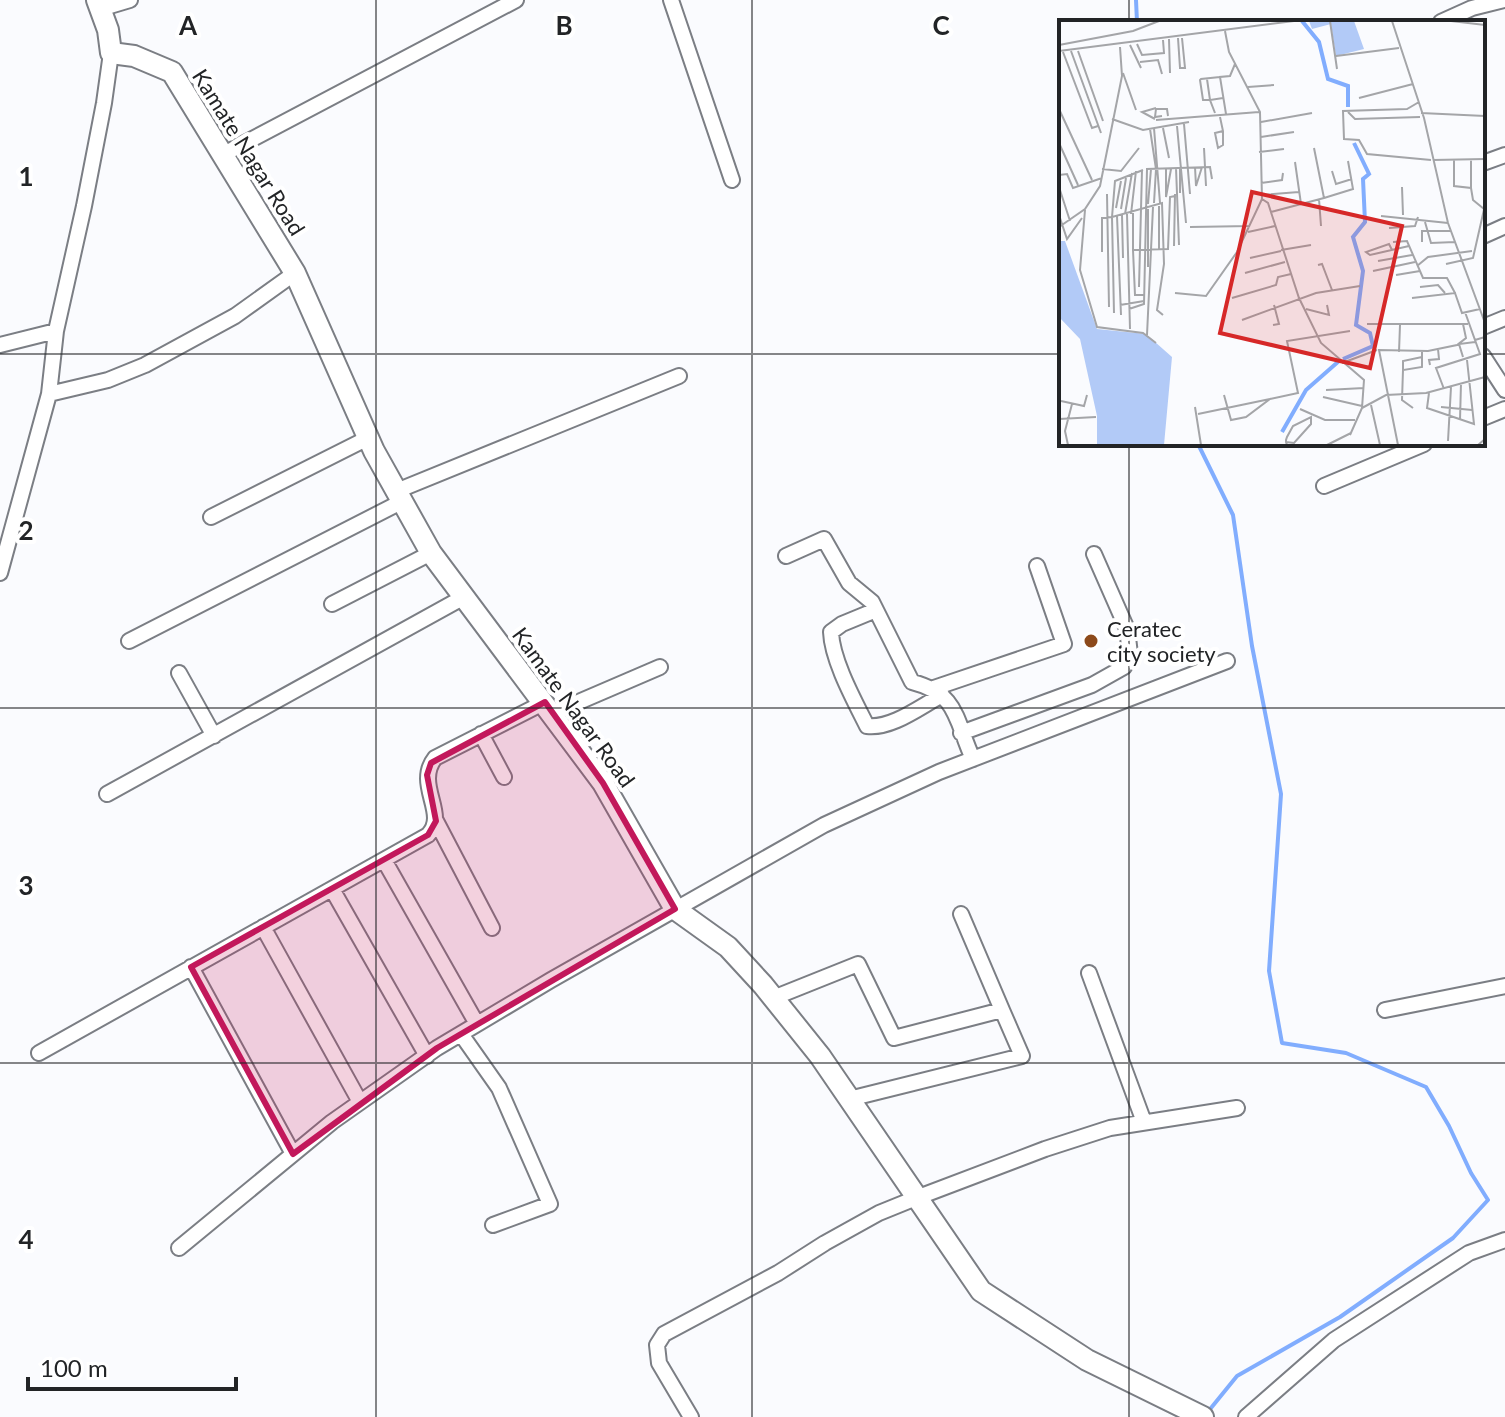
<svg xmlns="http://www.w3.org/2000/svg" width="1505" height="1417" viewBox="0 0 1505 1417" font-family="Lato,sans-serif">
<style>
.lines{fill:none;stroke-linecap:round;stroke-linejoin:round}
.stream{stroke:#81adfe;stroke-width:4}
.street-casing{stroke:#7b7e84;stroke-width:18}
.secondary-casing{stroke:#7b7e84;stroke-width:24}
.street{stroke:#fff;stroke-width:14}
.secondary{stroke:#fff;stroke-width:20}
.marked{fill:#c2185b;fill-opacity:0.2;stroke:#c2185b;stroke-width:6;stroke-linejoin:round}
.grid{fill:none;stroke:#222426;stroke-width:2;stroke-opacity:0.55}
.poi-dot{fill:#8d4a1b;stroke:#fff;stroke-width:3}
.labels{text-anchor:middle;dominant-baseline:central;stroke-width:8;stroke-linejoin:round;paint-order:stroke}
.street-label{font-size:22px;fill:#222426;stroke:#fff}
.poi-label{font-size:22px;fill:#222426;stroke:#fff;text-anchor:start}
.inset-river{fill:none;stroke:#81adfe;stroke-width:4}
.inset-road{fill:none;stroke:#a4a5a8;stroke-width:2}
.view{fill:#d62828;fill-opacity:0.15;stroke:#d62828;stroke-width:4}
.inset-edge{fill:none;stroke:#222426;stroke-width:4}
.grid-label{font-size:26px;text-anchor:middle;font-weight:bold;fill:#222426;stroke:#fff;stroke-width:8;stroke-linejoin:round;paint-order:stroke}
</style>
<rect width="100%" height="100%" fill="#fafbfe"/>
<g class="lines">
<!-- stream -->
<path class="stream" d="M1136 0 1137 22
M1061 214V215
M1198 444 1233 515 1252 646 1281 794 1269 971 1282 1043 1346 1053 1426 1087 1449 1126 1471 1173 1488 1200 1453 1238 1340 1317 1237 1376 1211 1408"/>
<defs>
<path id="street" d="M671 0 732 180
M100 9 130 0
M1441 22 1472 8 1504 0
M224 154 516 0
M1483 163 1505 155
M1483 236 1505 226
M1483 327 1505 318
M0 345 56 331
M1483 356 1505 390
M49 394 108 380 145 365 235 316 295 273
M1483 418 1505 409
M1324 486 1424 444
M394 492 679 376
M211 517 368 438
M786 556 824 539 849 583 872 602 912 682C959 694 955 720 973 759
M0 573 49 394 56 331 84 206 104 103 111 53
M332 604 431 553
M876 610 842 624 831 632C832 660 854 700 867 726 892 729 921 706 942 695
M129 641 401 502
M179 673 214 736
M934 688 1064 644 1037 566
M553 713 660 667
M961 733 1092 685 1124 667 1130 654 1127 629 1094 554
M481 734 504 777
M107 794 464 597
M436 821 492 928
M384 860 477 1024
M332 889 427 1056
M263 927 360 1102
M191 967 293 1154
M1089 973 1144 1122
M773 998 858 964 894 1038 1002 1010 961 914
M1385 1010 1505 986
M461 1034 499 1088 550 1204 493 1225
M39 1053 428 835C449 814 414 785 435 758L545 702
M849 1099 1022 1056 1002 1010
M179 1248 332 1122 437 1048 551 980 824 825 939 772 1227 661
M691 1417 659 1363 657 1345 664 1334 778 1273 825 1243 879 1213 916 1198 1045 1149 1110 1128 1237 1108
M1246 1417 1334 1340 1469 1253 1505 1240"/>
<path id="secondary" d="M97 0 108 30 111 53 134 56 172 72 295 273 374 451 431 553 603 783 675 909 728 947 763 985 820 1056 981 1291 1087 1360 1203 1417"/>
</defs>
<!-- street casing -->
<use href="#street" class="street-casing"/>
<!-- secondary casing -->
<use href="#secondary" class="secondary-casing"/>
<!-- street -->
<use href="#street" class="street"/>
<!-- secondary -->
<use href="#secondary" class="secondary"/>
</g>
<!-- marked area -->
<path class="marked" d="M545 702 603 783 675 909 437 1048 293 1154 191 967 428 835 436 821 427 775 431 763Z"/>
<!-- grid -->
<path class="grid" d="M376 0V1417M752 0V1417M1129 0V22M0 354H1061M1483 354H1505M1129 444V1417M0 708H1505M0 1063H1505"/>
<!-- markers -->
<circle class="poi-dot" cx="1091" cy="641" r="8"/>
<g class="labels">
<!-- street labels -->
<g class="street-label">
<text transform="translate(249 152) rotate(58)">Kamate Nagar Road</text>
<text transform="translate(574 707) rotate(54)">Kamate Nagar Road</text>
</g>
<!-- poi labels -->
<g class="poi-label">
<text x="1107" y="628">Ceratec<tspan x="1107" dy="25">city society</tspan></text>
</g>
</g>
<!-- overview -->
<g transform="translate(1059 20)">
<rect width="426" height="426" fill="#fafbfe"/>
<path d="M250 1H295L305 29 277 36 272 4 253 9ZM0 221H6L38 309 87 314 113 337 105 425H38V396L21 319 0 297Z" fill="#b2caf7"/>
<path class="inset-river" d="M243 1 260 22 269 59 289 66V87M284 339 314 326 311 313 297 305 304 251 294 217 306 202 304 159 310 154 295 123M223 412 247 370 280 341"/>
<path class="inset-road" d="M271 1 278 49M333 1 365 98 389 203 426 303M392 1 426 5M166 11 170 32 201 92 203 179 209 183 240 278 262 323 305 360 303 388 291 415M119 18 121 48H126L123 18M110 19 111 53M78 24 83 35 105 33 104 20M0 25 74 11 100 1M71 25 82 48M0 31 235 1M12 31 42 113M19 31 44 101M4 32 33 108 39 106M277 36 340 28M81 42 99 40 103 54M64 53 77 90M148 59 151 80H144L141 60 142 59 161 57M189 67 215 65M300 78 354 64M360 82 348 89 284 91 285 119 300 120 308 134 372 140M0 89 33 160M289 92 296 99 361 97M156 93 151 80 164 78M362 93 426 96M167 94 161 57 171 56 176 44M103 96 96 97 97 89H108L109 96M161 97 164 111V125L159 128 156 113 164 111M53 99 84 110 130 102M96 99 83 92 97 88M97 100 200 92M202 102 253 93M125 104 131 174M118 106 127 203M95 108 101 183M104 108 110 138M91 109 97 149M202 117 235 112M0 123 19 165M145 128 147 166M200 132 225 129M395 139V166L412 168 414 180 425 189M374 140 426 139M236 142 242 184M136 147 137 166 143 147M107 148V177L112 149M117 148 120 225M43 149 62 151 80 128M273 151 277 164 293 159M0 155 8 154 14 168 43 158M202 163 223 160 224 153M0 167 11 201M343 167 344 195M412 168V139M121 173V148M48 174 50 287M203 175 240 172M265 178 294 169 289 141M260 179 262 206M95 183 97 149M89 184 92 149M57 188 62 161M62 189 67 158M89 189V247M26 190 21 250 38 307 84 313 97 323M212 192 265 178 255 128M74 193V230L109 229 111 177 116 176M66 194 73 153M68 194 71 309M72 194 77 151M0 195 8 219 23 198M63 195 64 238M58 196 62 295M322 196 389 203M366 202 372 223 396 222M0 207 26 189 41 166 63 56 61 27M131 207 191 206M330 208 356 206 359 197M189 212 216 206M334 222 348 221 364 258H388L396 273M363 222V211H392M115 226 116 174M74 230 76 275H86M100 230V186M222 230 252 225M333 230 330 224 307 232 311 235 350 226M43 232V198L53 197 56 161 84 150M191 238 222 231M319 241 353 235M387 244 414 238 426 185M259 245 263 244 273 270M358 246 369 237 413 231M314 251 356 242M186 253 226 242M337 255 361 251M80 267 83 150M361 267 379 265 386 273M116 273 147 276 178 232 203 179M173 278 217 265 219 257 232 254M353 278 396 273 403 293 421 289M61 285 85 281M70 289 85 284 88 149 151 147 153 159M247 289 270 295 268 285M406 292 416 320 426 317M55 293 53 197 103 183 105 244 98 290 104 295M183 300 257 273 301 266M308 304H409M214 305 220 304 215 285M88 315 94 187M340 332 341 305M404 337 400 324 416 322M283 343 318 330M371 345 370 340 380 339 379 329M344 350V341L363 337M385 369 377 348 421 334 416 320M267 370 305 368M370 373 368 388 415 404 408 340M165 375 172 400 187 397 211 379 239 373 228 321 291 311M264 377 303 386M2 381 25 386 28 375M312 385 321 425M136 387 142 425M382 387 413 390M303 388 327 375 367 373 426 357M354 388 343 380 344 350 363 347V331M241 389 266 400H296M139 394 211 379M0 399 37 397M401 400 402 363M389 421 392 367M227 422 235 423 252 404V397L234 406 228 417 227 420V422L228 425M9 425 6 411 13 384M268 425 292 413M339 425 320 330 369 331 398 325 407 318 404 304M351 425H419L426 419"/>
<path class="view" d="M193 172 343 206 311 348 161 313Z"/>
<rect width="426" height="426" class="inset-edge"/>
</g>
<g class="grid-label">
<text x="188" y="35">A</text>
<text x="564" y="35">B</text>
<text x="941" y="35">C</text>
<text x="26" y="186">1</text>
<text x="26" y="540">2</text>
<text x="26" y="895">3</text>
<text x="26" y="1249">4</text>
</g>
<!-- scale -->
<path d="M28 1377v12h208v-12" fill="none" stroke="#222426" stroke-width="4"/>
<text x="40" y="1377" font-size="24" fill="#222426" stroke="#ffffff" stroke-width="6" paint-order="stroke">100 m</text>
</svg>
